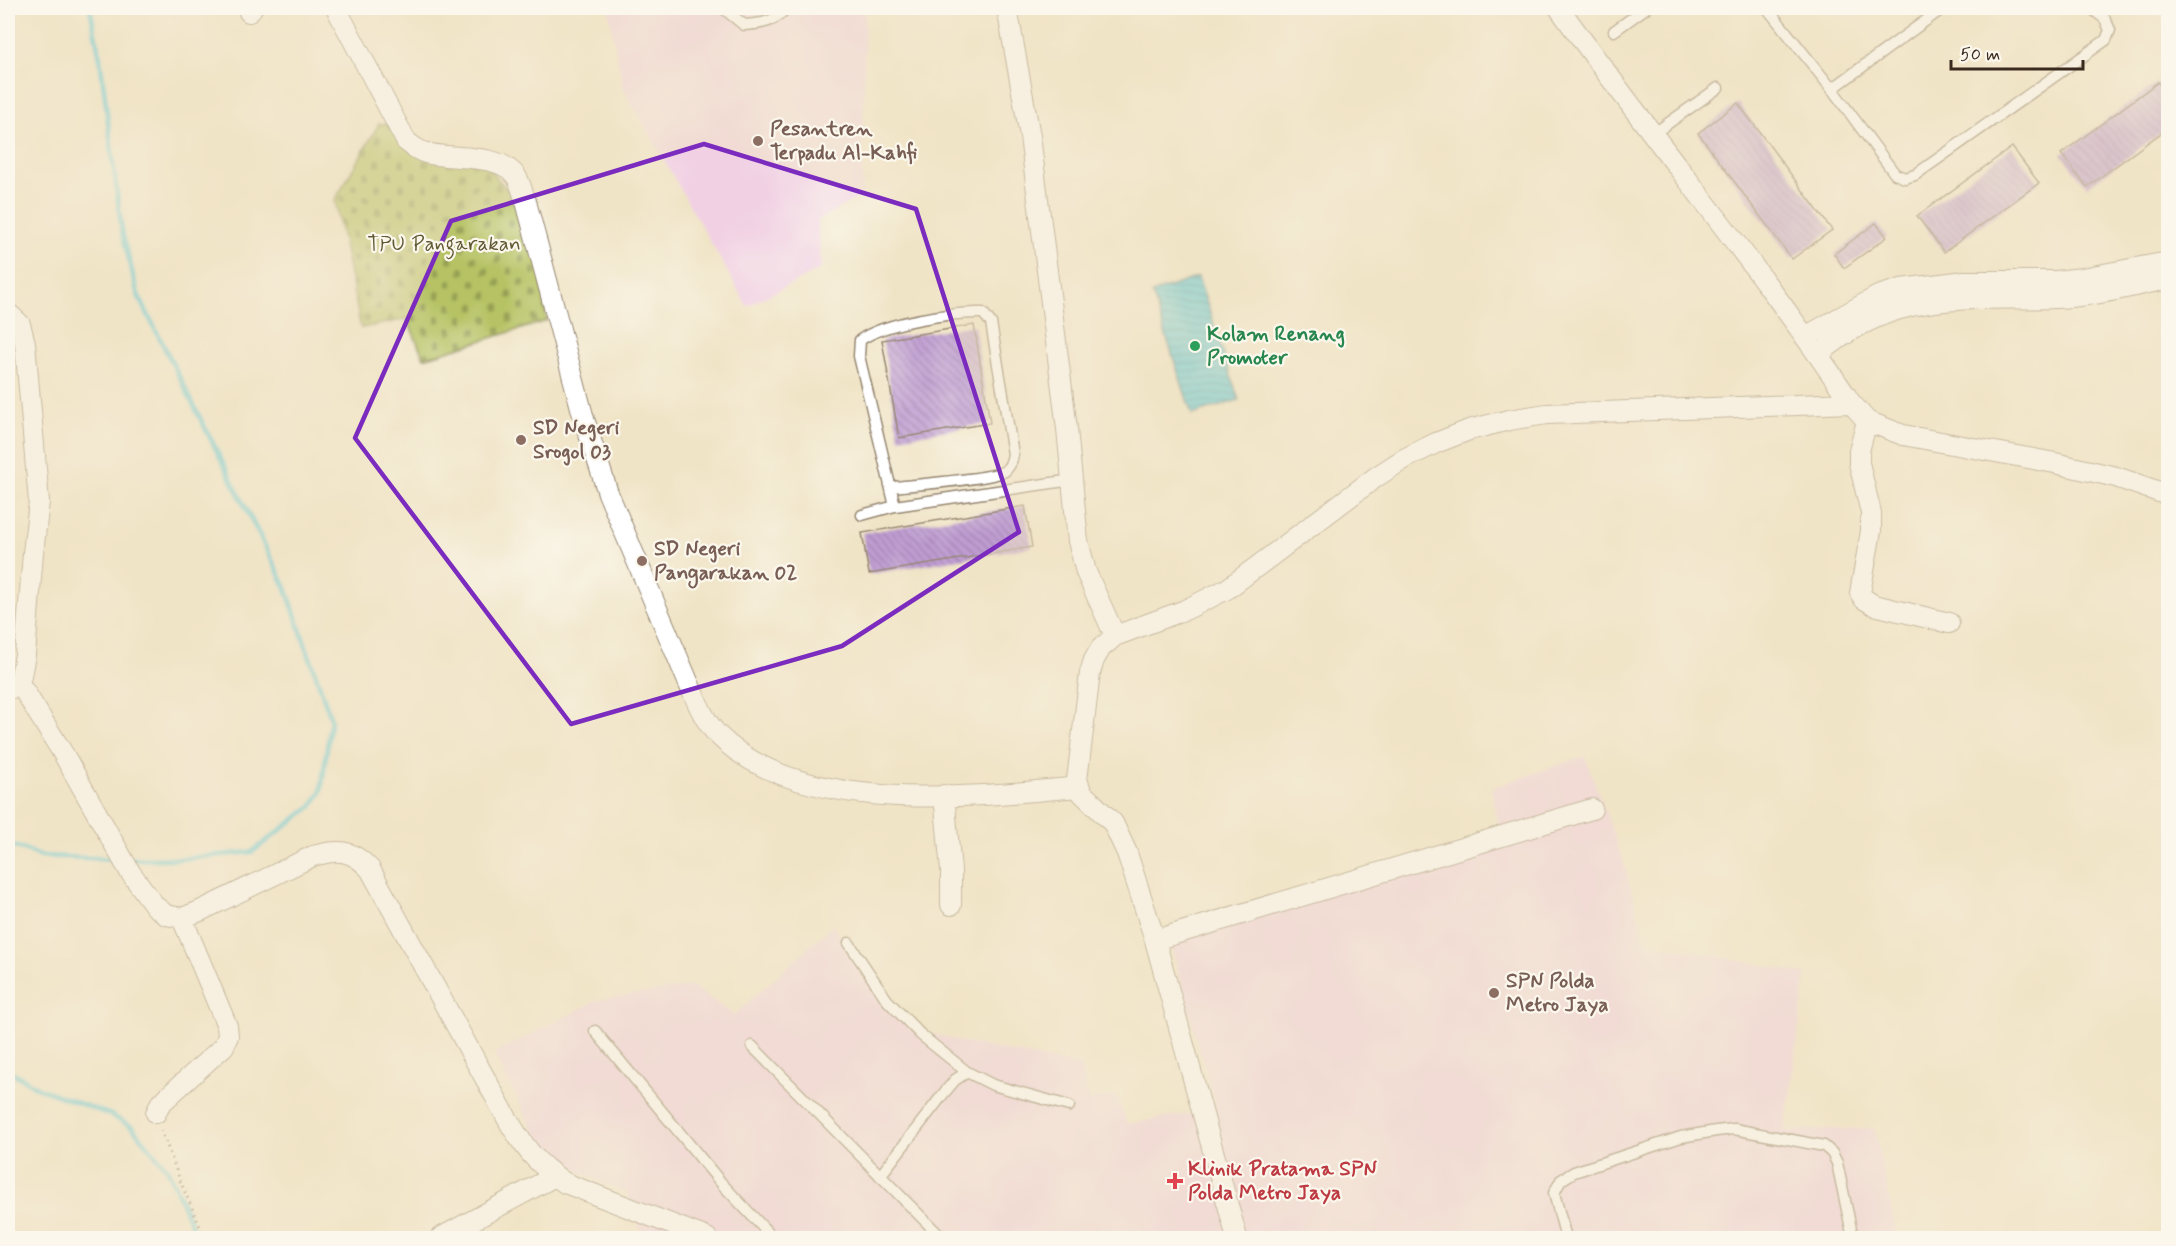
<svg xmlns="http://www.w3.org/2000/svg" width="2176" height="1246" viewBox="0 0 2176 1246" font-family="Mynerve,sans-serif">
<style>
.built{fill:#f1d0e4}
.cemetery{fill:url(#cemetery-stones);stroke:#787641;stroke-width:1.5}
.water{fill:url(#water-rules);stroke:#4c797b;stroke-width:1.5}
.lines{fill:none;stroke-linecap:round;stroke-linejoin:round}
.stream{stroke:#5dc8d8;stroke-width:5}
.building{fill:url(#building-back-hatch)}
.lane-casing{stroke:#968772;stroke-width:13}
.street-casing{stroke:#968772;stroke-width:22}
.path{stroke:#968772;stroke-width:3;stroke-dasharray:1.5 4.5;stroke-linecap:butt}
.lane{stroke:#fff;stroke-width:10}
.street{stroke:#fff;stroke-width:20}
.marked{fill:none;stroke:#7b2cbf;stroke-width:4.5;stroke-linejoin:round}
.education-dot{fill:#8d6e63;stroke:#fbf7ec;stroke-width:2}
.leisure-dot{fill:#2e9e5b;stroke:#fbf7ec;stroke-width:2}
.health-dot{fill:#e0444e;stroke:#fbf7ec;stroke-width:2}
.labels{text-anchor:middle;dominant-baseline:central;stroke-width:4.5;stroke-linejoin:round;paint-order:stroke}
.education-label{font-size:21px;font-weight:bold;fill:#785e54;stroke:#fbf7ec;text-anchor:start}
.park-label{font-size:21px;fill:#605833;stroke:#fbf7ec}
.leisure-label{font-size:21px;font-weight:bold;fill:#27864d;stroke:#fbf7ec;text-anchor:start}
.health-label{font-size:21px;font-weight:bold;fill:#be3a42;stroke:#fbf7ec;text-anchor:start}
</style>
<defs>
<pattern id="cemetery-stones" width="16" height="16" patternUnits="userSpaceOnUse" patternTransform="scale(1.5)"><rect width="16" height="16" fill="#b6c264"/><path d="M2 7V4a2 2 0 0 1 4 0v3zM10 15v-3a2 2 0 0 1 4 0v3z" fill="#959e52"/></pattern>
<pattern id="water-rules" width="6" height="5" patternUnits="userSpaceOnUse" patternTransform="scale(1.5)"><rect width="6" height="5" fill="#5dc8d8"/><path d="M0 2.5h6" fill="none" stroke="#4ea3af"/></pattern>
<pattern id="building-back-hatch" width="6" height="6" patternUnits="userSpaceOnUse" patternTransform="scale(1.5)"><rect width="6" height="6" fill="#c09dd3"/><path d="M-1 5l2 2M0 0l6 6M5-1l2 2" fill="none" stroke="#9d80ab"/></pattern>
</defs>
<rect width="100%" height="100%" fill="#fbf7ec"/>
<filter id="ink" filterUnits="userSpaceOnUse"><feTurbulence type="fractalNoise" baseFrequency=".0167" numOctaves="2"/><feDisplacementMap in="SourceGraphic" scale="12" xChannelSelector="R" yChannelSelector="G"/><feConvolveMatrix kernelMatrix="1 2 1 2 8 2 1 2 1" color-interpolation-filters="sRGB"/></filter>
<filter id="wash" filterUnits="userSpaceOnUse"><feTurbulence type="fractalNoise" baseFrequency=".008" numOctaves="4" result="noise"/><feDisplacementMap in="SourceGraphic" scale="24" xChannelSelector="R" yChannelSelector="G"/><feGaussianBlur stdDeviation="1.35" result="paint"/><feColorMatrix in="noise" values="0 0 0 0 0 0 0 0 0 0 0 0 0 0 0 0 0 1.4 0 .05"/><feComposite in="paint" operator="in"/></filter>
<g filter="url(#wash)">
<rect width="100%" height="100%" fill="#f0e4c6"/>
<!-- built -->
<path class="built" d="M608 8H865L862 195 818 220 821 269 747 306 623 88Z
M1585 756 1623 861 1646 942 1806 974 1785 1131 1874 1128 1897 1235 1900 1238H1019L981 1232 940 1238H643L627 1193 557 1162 536 1135 494 1054 597 1000 692 986 734 1015 833 925 860 972 907 1027 963 1042 1081 1066 1089 1100 1117 1095 1127 1124 1216 1109 1168 934 1501 837 1491 788Z"/>
<!-- cemetery -->
<path class="cemetery" d="M379 124H388L411 146 482 160 513 197 528 226 538 253 547 321 424 358 407 319 361 328 335 200Z"/>
<!-- water -->
<path class="water" d="M1198 277 1239 400 1192 415 1152 293Z"/>
<g class="lines">
<!-- stream -->
<path class="stream" d="M90 8 100 58 122 232 138 295 286 588 331 719 321 792 312 806 252 852 178 859H128
M8 845 24 849 40 856 116 859
M8 1070 38 1088 111 1115 132 1127 168 1170 197 1238"/>
</g>
<g id="blocks">
<!-- building -->
<path class="building" d="M2158 82 2169 96V127L2087 187 2061 154Z
M1738 103 1832 230 1792 259 1698 133Z
M2012 147 2039 183 1944 252 1917 216Z
M1876 223 1887 237 1844 268 1834 254Z
M974 325 990 423 899 438 882 340Z
M1025 506 1032 547 869 574 862 533Z"/>
</g>
</g>
<g filter="url(#ink)">
<use href="#blocks" fill-opacity="0" stroke="#968772" stroke-width="1.5"/>
<g class="lines">
<defs>
<path id="lane" d="M723 8 744 25C762 24 775 22 786 8
M1767 8 1832 89 1895 174 1905 178 1915 175 2106 40 2110 30 2105 19 2091 8
M1614 31 1646 8
M1832 89 1943 8
M1653 134 1718 88
M892 487C912 485 992 479 1005 471 1010 467 1012 460 1013 454L991 323 983 313C951 312 886 322 860 340L859 356 895 506
M862 515 895 506 1072 480
M849 943 887 1000 921 1035 967 1072
M595 1031 723 1185 773 1238
M752 1046 942 1238
M880 1176 944 1093 955 1080 967 1072 993 1085 1069 1106
M1566 1238 1554 1193 1561 1180 1574 1172 1681 1137 1716 1131 1734 1129 1824 1146 1832 1153 1837 1163 1853 1238"/>
<path id="street" d="M336 8 406 141C412 146 418 151 426 153 452 160 498 152 516 176 520 182 522 191 525 198L584 419 608 493 689 684C697 702 705 722 718 735 800 817 973 797 1079 787
M1007 8 1030 136 1067 429 1078 541 1086 572 1115 636
M1559 8C1654 141 1760 267 1851 403
M249 12 252 8
M8 313 20 324 25 343 39 502 33 553 25 655 19 686
M1805 337 1878 296 1901 289 1965 281H2056L2082 278 2168 262
M1818 355C1894 288 1963 301 2056 298 2093 297 2132 286 2168 279
M1867 421 1859 451V463L1871 513V531L1860 593 1864 599 1874 605 1949 623
M8 689 19 686 25 692 64 755 130 872 155 906 166 915 182 918 200 911 313 856C339 849 351 849 370 869L508 1120C526 1150 535 1162 565 1183L707 1238
M944 795 951 871V905
M1155 940 1592 809
M156 1113 160 1104 224 1046 228 1036 227 1026 182 918
M440 1238 555 1176
M1237 1238 1155 940 1127 853 1113 823 1082 793 1077 780 1090 673 1094 660 1101 648 1115 636 1185 610 1227 589 1376 477 1404 459 1436 443 1469 430 1509 420 1547 414 1851 403 1867 421 1903 435 2055 463 2116 477 2168 495"/>
</defs>
<!-- lane casing -->
<use href="#lane" class="lane-casing"/>
<!-- street casing -->
<use href="#street" class="street-casing"/>
<!-- path -->
<path class="path" d="M161 1130 181 1183 205 1238"/>
<!-- lane -->
<use href="#lane" class="lane"/>
<!-- street -->
<use href="#street" class="street"/>
</g>
</g>
<!-- marked area -->
<path d="M0 0H2176V1246H0ZM704 144 916 209 1019 532 842 646 571 724 355 438 451 221Z" fill="#f0e4c6" fill-opacity=".55" fill-rule="evenodd"/>
<path class="marked" d="M704 144 916 209 1019 532 842 646 571 724 355 438 451 221Z"/>
<!-- markers -->
<g class="education-dot">
<circle cx="758" cy="141" r="6"/>
<circle cx="521" cy="440" r="6"/>
<circle cx="642" cy="561" r="6"/>
<circle cx="1494" cy="993" r="6"/>
</g>
<circle class="leisure-dot" cx="1195" cy="346" r="6"/>
<path class="health-dot" d="M1172 1172h6v6h6v6h-6v6h-6v-6h-6v-6h6z"/>
<g class="labels">
<!-- education labels -->
<g class="education-label">
<text x="770" y="129">Pesantren<tspan x="770" dy="24">Terpadu Al-Kahfi</tspan></text>
<text x="533" y="428">SD Negeri<tspan x="533" dy="24">Srogol 03</tspan></text>
<text x="654" y="549">SD Negeri<tspan x="654" dy="24">Pangarakan 02</tspan></text>
<text x="1506" y="981">SPN Polda<tspan x="1506" dy="24">Metro Jaya</tspan></text>
</g>
<!-- park labels -->
<g class="park-label">
<text x="444" y="244">TPU Pangarakan</text>
</g>
<!-- leisure labels -->
<g class="leisure-label">
<text x="1207" y="334">Kolam Renang<tspan x="1207" dy="24">Promoter</tspan></text>
</g>
<!-- health labels -->
<g class="health-label">
<text x="1188" y="1169">Klinik Pratama SPN<tspan x="1188" dy="24">Polda Metro Jaya</tspan></text>
</g>
</g>
<!-- margin -->
<rect width="2176" height="1246" fill="none" stroke="#fbf7ec" stroke-width="30"/>
<!-- scale -->
<path d="M1951 60v9h132v-9" fill="none" stroke="#3b2a1e" stroke-width="3"/>
<text x="1960" y="60" font-size="18" fill="#3b2a1e" stroke="#fbf7ec" stroke-width="4.5" paint-order="stroke">50 m</text>
</svg>
